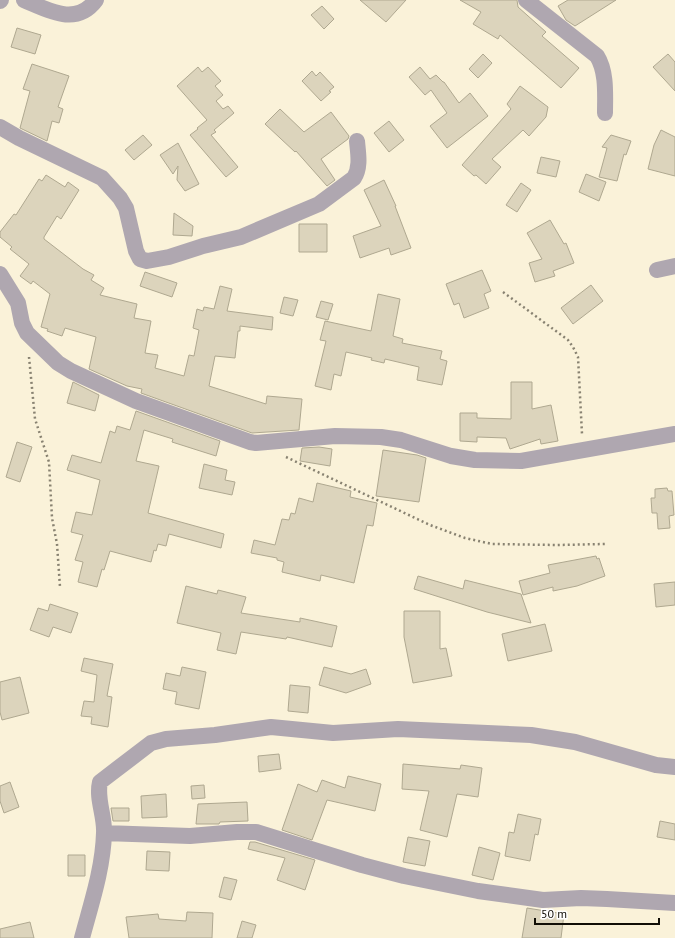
<svg xmlns="http://www.w3.org/2000/svg" width="675" height="938" viewBox="0 0 675 938" font-family="'PT Sans',sans-serif">
<style>
.building{fill:#dcd4bc;stroke:#afa890}
.lines{fill:none;stroke-linecap:round;stroke-linejoin:round}
.path{stroke:#888271;stroke-width:2.5;stroke-dasharray:2 3;stroke-linecap:butt}
.minor{stroke:#afa7b0;stroke-width:16}
</style>
<rect width="100%" height="100%" fill="#faf2d9"/>
<!-- building -->
<path class="building" d="M360 0H406L386 22Z
M460 0H517L518 7 546 32 542 36 579 68 561 88 500 35 498 39 473 24 481 12Z
M568 0H616L575 26 566 20 558 6Z
M322 6 334 19 324 29 311 15Z
M17 28 41 35 35 54 11 47Z
M483 54 492 63 478 78 469 69Z
M668 54 675 62V91L653 67Z
M32 64 69 76 58 107 63 109 59 123 52 121 47 141 20 128 30 91 23 89Z
M198 67 202 72 208 67 221 81 215 86 223 95 216 101 223 109 228 106 234 113 214 130 216 132 211 135 238 167 226 177 190 135 198 129 197 128 207 120 177 86Z
M420 67 430 79 436 75 443 82H444L459 103 470 93 488 116 447 148 430 126 447 113 431 90 425 95 409 77Z
M312 71 316 76 320 72 334 87 329 91 331 92 321 101 302 81Z
M520 86 548 107 546 117 529 136 523 130 492 159 501 167 486 184 476 175 474 176 462 165 511 109 507 104Z
M280 109 304 132 331 112 349 136 348 139 321 159 335 180 327 186 296 151 295 152 265 124Z
M389 121 404 140 389 152 374 133Z
M661 130 675 137V176L648 169 654 145Z
M143 135 152 145 134 160 125 150Z
M611 135 631 141 626 155 624 154 617 181 599 177 607 148 602 147Z
M178 143 199 184 185 191 177 180 178 166 173 174 160 155Z
M541 157 560 161 556 177 537 173Z
M586 174 606 182 599 201 579 192Z
M46 175 65 187 68 182 79 190 61 219 57 216 44 237V239L83 269 94 275 91 280 104 288 100 295 137 304 134 318 151 321 145 353 158 355 155 368 184 376 189 355 194 356 199 330 193 328 197 309 203 311 204 307 214 309 220 286 232 289 227 311 273 317 272 330 240 326V331H238L235 358 215 356 209 386 266 404 267 396 302 399 299 430 252 433 141 393 142 389 127 386 89 369 96 337 65 328 62 336 47 331 48 329 41 327 50 294 33 281 31 284 20 276 29 264 10 249 12 247 0 237V232L14 214 16 215 39 179 42 181Z
M384 180 396 206H395L411 248 391 255 389 248 360 258 353 236 381 226 364 190Z
M521 183 531 190 517 212 506 205Z
M174 213 193 226 192 236 173 235Z
M550 220 564 244 566 243 574 263 553 271 555 276 535 282 529 263 542 259 527 233Z
M299 224H327V252H299Z
M482 270 491 291 484 294 489 308 464 318 459 303 454 305 446 284Z
M145 272 177 283 172 297 140 286Z
M591 285 603 301 573 324 561 308Z
M378 294 400 299 393 336 403 339 402 343 442 351 440 359 447 361 442 385 417 380 419 367 385 359 384 363 371 360 372 358 346 352 341 376 334 374 331 390 315 386 326 341 320 340 325 321 371 331Z
M284 297 298 300 293 316 280 313Z
M321 301 333 304 328 320 316 317Z
M73 382 99 395 95 411 67 403Z
M511 382H532V409L551 405 558 441 541 444 540 439 510 449 506 438 477 437V442L460 441V413H477V418L511 419Z
M136 411 220 441 216 456 172 442 173 439 144 430 136 461 159 466 148 513 224 534 221 548 169 534 166 546 158 544 156 551 154 550 151 562 110 551 104 570 102 569 97 587 78 582 83 562 75 560 83 535 71 532 76 512 92 515 100 480 67 470 72 455 101 463 110 431 115 433 117 426 130 430Z
M17 442 32 447 20 482 6 477Z
M319 447 332 449 330 466 300 461 302 448Z
M383 450 417 455 426 458 419 502 376 496Z
M204 464 227 470 225 480 235 482 232 495 199 488Z
M317 483 351 491 350 497 377 503 373 526 367 525 354 583 321 575 320 581 282 572 284 562 277 560V558L251 553 254 540 275 545 282 519 289 520 291 513 295 514 299 498 313 502Z
M667 488 668 491H672L674 515 669 516 670 528 658 529 657 513H652L651 498H655V489Z
M596 556 597 559 599 558 605 576 577 586 553 591V587L523 595 519 581 550 573 548 565Z
M418 576 463 589 465 580 521 594 531 623 487 612 414 589Z
M675 582V605L656 607 654 584Z
M186 586 217 594 218 590 246 597 241 613 300 622V618L337 626 332 647 287 637 286 639 241 632 236 654 217 650 221 633 177 623Z
M50 604 78 613 71 633 53 627 49 637 30 630 38 608 48 611Z
M404 611H440V649L446 648 452 676 413 683 404 637Z
M545 624 552 651 508 661 502 634Z
M84 658 113 664 107 696 112 697 108 727 91 724 92 717 81 716 84 701 94 702 97 675 81 671Z
M182 667 206 672 199 709 175 704 177 692 163 689 166 673 180 676Z
M324 667 351 674 366 669 371 684 346 693 319 685Z
M20 677 29 713 2 720 0 712V682Z
M290 685 310 687 308 713 288 711Z
M279 754 281 769 259 772 258 756Z
M403 764 460 769 461 765 482 768 478 797 457 794 447 837 420 830 429 791 402 789Z
M348 776 381 784 375 811 327 800 312 840 282 830 298 784 317 792 322 780 345 788Z
M10 782 19 807 4 813 0 801V786Z
M204 785 205 798 192 799 191 786Z
M166 794 167 817 142 818 141 796Z
M247 802 248 821 220 822 219 824H196L198 804Z
M111 808H129V821H113Z
M518 814 541 819 538 835 535 834 530 861 505 856 509 832 514 833Z
M660 821 675 824V840L657 837Z
M408 837 430 841 425 866 403 862Z
M250 842H255L315 860 305 890 277 880 285 858 248 849Z
M479 847 500 853 493 880 472 875Z
M147 851 170 852 169 871 146 870Z
M68 855H85V876H68Z
M224 877 237 880 231 900 219 897Z
M527 908 564 914 561 938H522Z
M187 912 213 913 212 938H129L126 917 158 914 159 919 186 921Z
M242 921 256 925 252 938H237Z
M30 922 34 938H0V929Z"/>
<g class="lines">
<!-- path -->
<path class="path" d="M503 292 568 340 573 347 578 357 582 434
M29 357 35 419 49 462 52 518 57 544 60 587
M286 457 430 525 465 538 492 544 557 545 605 544"/>
<!-- minor -->
<path class="minor" d="M24 0C48 10 76 27 96 0
M526 0 597 56C607 72 605 95 605 113
M0 1 1 0
M0 127 19 138 102 178 120 198 126 208 136 251 140 259 147 261 169 257 203 246 241 237 319 204 354 178C361 167 358 153 357 141
M657 270 675 266
M0 274 18 303 22 323 27 333 58 363 71 371 136 401 250 442 256 443 335 436 381 437 401 440 451 456 475 460 521 461 675 434
M104 833 190 836 237 832H256L362 865 404 876 478 891 543 900 581 898 607 899 675 903
M82 938C91 904 103 869 104 833 105 816 96 799 100 782L151 743 166 739 215 735 271 727 333 733 398 729 531 735 575 742 656 765 675 767"/>
</g>
<!-- scale -->
<path d="M535 918v6h124v-6" fill="none" stroke="#110e06" stroke-width="2"/>
<text x="541" y="918" font-size="12" fill="#110e06" stroke="#ffffff" stroke-width="3" paint-order="stroke">50 m</text>
</svg>
